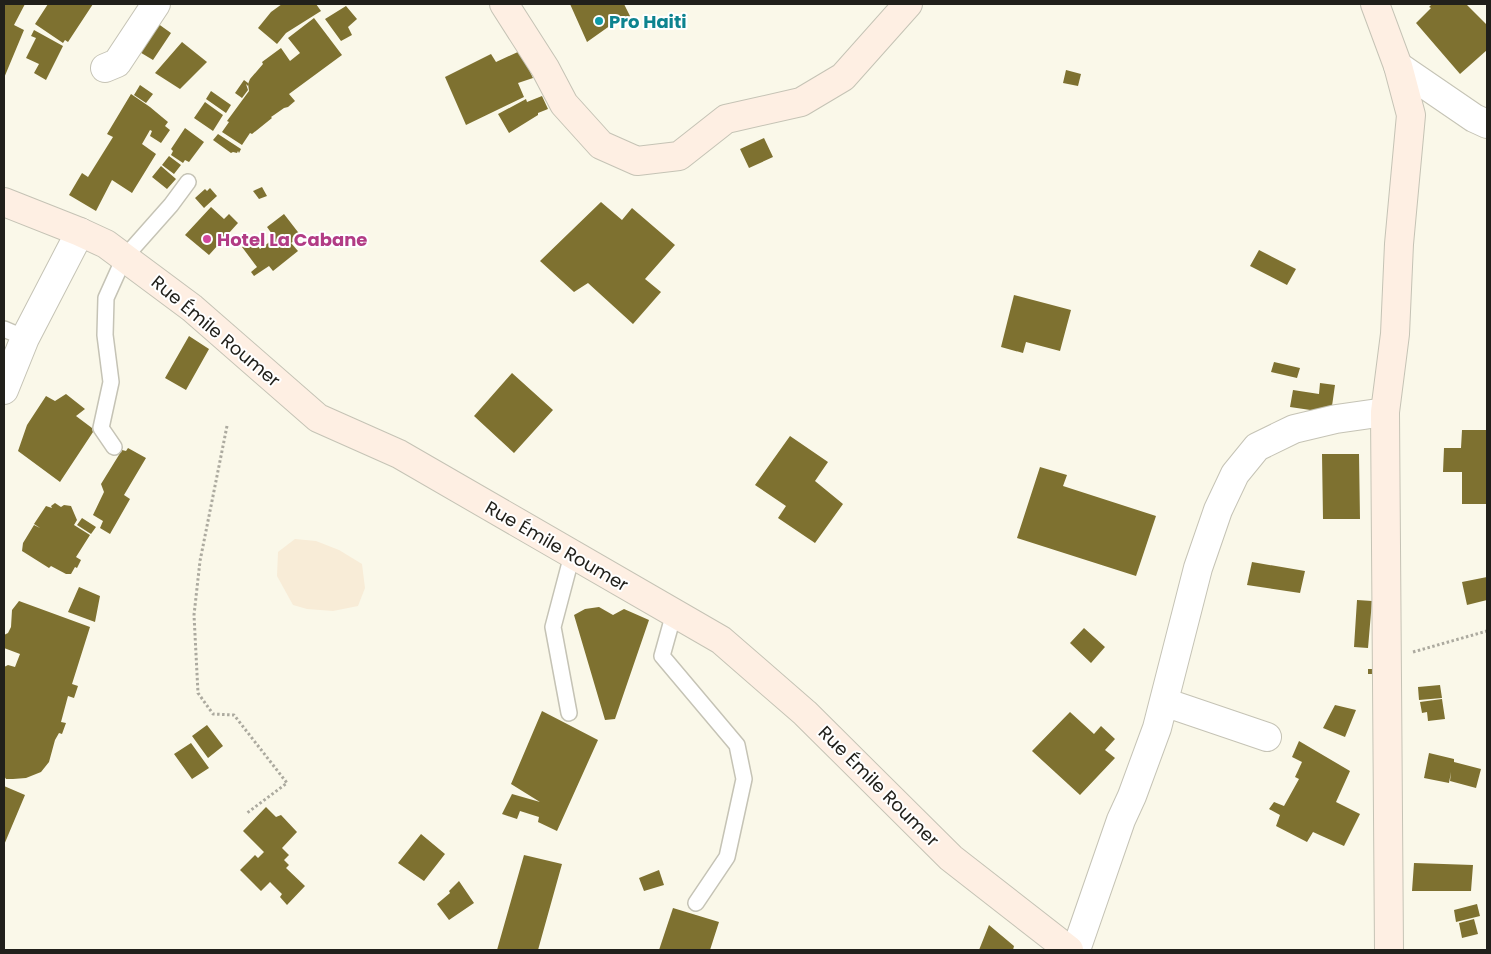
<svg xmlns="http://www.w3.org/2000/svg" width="1491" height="954" viewBox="0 0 1491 954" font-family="Poppins,sans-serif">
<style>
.industrial{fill:#f8ecd7}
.building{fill:#7e7130}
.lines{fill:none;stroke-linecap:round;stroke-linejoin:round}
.lane-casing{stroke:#c5c3b5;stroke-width:18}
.street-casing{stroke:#c5c3b5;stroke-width:30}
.secondary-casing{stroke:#c5c3b5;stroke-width:30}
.path{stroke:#acaa9f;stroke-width:3;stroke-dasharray:2.5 2.5;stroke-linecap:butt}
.lane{stroke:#fff;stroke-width:15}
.street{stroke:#fff;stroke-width:28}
.secondary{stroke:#feefe3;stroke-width:28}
.culture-dot{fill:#0f9aa8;stroke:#fff;stroke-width:2}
.hotel-dot{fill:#d1479c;stroke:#fff;stroke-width:2}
.labels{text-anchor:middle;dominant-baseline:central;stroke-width:4;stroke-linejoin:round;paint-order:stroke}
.culture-label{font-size:18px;font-weight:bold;fill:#0d838f;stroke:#fff;text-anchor:start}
.hotel-label{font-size:18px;font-weight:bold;fill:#b23c85;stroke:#fff;text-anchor:start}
.street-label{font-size:18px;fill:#21201b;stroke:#fff}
</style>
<rect width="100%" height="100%" fill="#faf8e9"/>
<!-- industrial -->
<path class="industrial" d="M295 539 316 541 339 550 362 564 365 588 358 606 333 611 307 609 293 605 277 576 278 552Z"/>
<!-- building -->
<path class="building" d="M4 4H25L14 25 24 30 4 78Z
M48 4H93L68 42 65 40 63 43 35 24Z
M282 4H316L321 11 286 33 277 44 258 28 271 12Z
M570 4H624L630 16 611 25 587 42Z
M1432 4H1466L1487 25V50L1460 74 1416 23 1431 8 1429 7Z
M346 6 357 19 348 27 352 35 341 41 325 19Z
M314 18 342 55 289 94 295 101 288 107 284 108 274 115 271 117 272 118 252 134 250 133 242 145 222 132 229 122 227 121 249 91 248 84 250 79 263 64 262 62 281 48 290 61 300 53 288 38Z
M157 23 171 33 153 60 138 51Z
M34 30 63 46 46 80 34 73 39 64 26 58 36 38 31 36Z
M182 42 207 62 180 89 155 73Z
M520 51 533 78 518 83 524 97 466 125 445 77 491 54 496 62Z
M1066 70 1081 74 1078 86 1063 83Z
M244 80 248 83V86L246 84 248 90 242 98 235 93Z
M140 85 153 94 146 103 134 95Z
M211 91 231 105 226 113 206 99Z
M131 94 150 107 168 122 165 126 170 130 161 143 150 136 152 131 150 130 142 144 156 154 132 193 112 180 96 211 69 195 82 173 88 177 113 137 107 134Z
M542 96 548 109 538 113V115L509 133 498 114 526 99 527 102Z
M205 102 223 115 213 131 194 118Z
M185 128 204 142 189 162 185 160 183 163 171 155 173 151 171 149Z
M218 134 241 149 239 153 238 151 237 153 233 152 231 153 213 140Z
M764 138 773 157 749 168 740 149Z
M169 156 181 165 174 174 162 165Z
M161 166 176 179 167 189 152 177Z
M262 187 267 196 259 199 253 191Z
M210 188 217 196 204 208 195 198 205 189 207 191Z
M601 202 622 220 632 208 675 245 645 279 661 292 633 324 588 283 574 292 540 261Z
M211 207 224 219 229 214 238 223 209 255 185 235Z
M284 214 301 236 291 243 298 251 273 271 269 266 254 276 251 272 257 267 242 247 253 239 260 249 275 238 267 227Z
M1259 250 1296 269 1287 285 1250 266Z
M1014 295 1071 310 1060 351 1026 342 1023 353 1001 347Z
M189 336 209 349 186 390 165 378Z
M1274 362 1300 368 1297 378 1271 372Z
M512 373 553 410 514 453 474 416Z
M1320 383 1335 385 1331 413 1290 407 1293 390 1319 394Z
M66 394 85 409 76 416 92 428 93 432 60 482 18 451 27 425 46 396 55 401Z
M1462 430H1487V504H1462V472H1443L1444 448H1461Z
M790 436 828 462 815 481 843 504 815 543 778 518 786 506 755 485Z
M128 448 146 458 124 495 130 499 110 534 100 528 103 521 93 515 104 492 101 484 122 450 126 451Z
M1322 454H1359L1360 519H1323Z
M1040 467 1067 475 1063 486 1156 516 1136 576 1017 538Z
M55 503 61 507 64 505 71 506 77 520 74 525 90 535 76 557 81 560 77 568 75 567 71 574H66L51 566 49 568 22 551 23 543 34 525 40 528 34 524 46 506 52 508 51 506Z
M82 518 96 527 91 534 77 525Z
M1252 562 1305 571 1300 593 1247 585Z
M1487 577V600L1467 605 1462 582Z
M79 587 100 596 95 622 68 612Z
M1357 600 1372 601 1368 648 1354 647Z
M19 601 90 627 72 684 78 686 74 698 68 696 61 722 66 723 62 734 59 733 55 740 49 762 41 772 26 778 13 779H6L4 776V667L8 665 15 667 20 654 4 648V635L8 633 11 627 12 610Z
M599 607 613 615 624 609 649 620 615 719 605 720 574 615 585 609Z
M1084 628 1105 647 1091 663 1070 643Z
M1368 669H1375L1374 674H1368Z
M1440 685 1442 698 1419 700 1418 687Z
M1442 699 1445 719 1428 721 1427 712 1422 713 1420 702Z
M1335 705 1356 710 1345 737 1323 728Z
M542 711 598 740 557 831 538 822 539 817 520 811 517 819 502 814 512 794 540 802 511 784Z
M1070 712 1094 734 1101 726 1115 739 1105 750 1115 758 1080 795 1032 751Z
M207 725 223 746 208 758 192 736Z
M1299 741 1350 771 1336 802 1360 814 1344 846 1313 832 1307 842 1276 826 1280 815 1269 809 1274 802 1284 806 1299 779 1295 777 1302 762 1292 757Z
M191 743 209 768 192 779 174 754Z
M1429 753 1454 759V762L1481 769 1476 788 1450 781 1451 772 1449 783 1424 778Z
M4 786 25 795 4 845Z
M266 807 276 817 281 815 297 832 282 848 289 855 284 860 289 865 286 868 305 886 287 905 280 897 282 894 270 882 261 891 240 870 255 855 258 858 264 852 243 831Z
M421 834 445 854 424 881 398 863Z
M524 855 562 864 538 950H497Z
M1414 863 1473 865 1471 891H1412Z
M659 870 664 885 644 891 639 878Z
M459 881 474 903 449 920 437 904 450 893 449 891Z
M1477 904 1480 916 1456 922 1454 910Z
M673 908 719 922 710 950H659Z
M1474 919 1478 934 1462 938 1459 923Z
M989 925 1014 946 1013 950H979Z"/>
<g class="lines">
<defs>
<path id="lane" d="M4 329 25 338
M114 447 101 428 111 382 105 335 106 298 124 258 171 205 188 182
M674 613 662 656 737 745 744 779 727 857 696 903
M569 713 553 627 572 555"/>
<path id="street" d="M1398 66 1474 118 1487 124
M105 68 117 63 156 4
M4 390 25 338 80 232
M1164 702 1267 737
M1076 950 1121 820 1132 796 1157 728 1198 568 1218 510 1235 474 1257 447 1294 429 1336 419 1385 412"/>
<path id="secondary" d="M504 4 545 68 564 104 601 145 637 161 679 156 726 119 801 102 843 77 908 4
M1375 4 1398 66 1411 115 1399 244 1395 334 1385 412 1389 950
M4 202 80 232 106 244 192 308 318 418 399 454 721 640 805 713 951 858 1069 950"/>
</defs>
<!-- lane casing -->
<use href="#lane" class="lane-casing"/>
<!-- street casing -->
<use href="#street" class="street-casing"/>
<!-- secondary casing -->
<use href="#secondary" class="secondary-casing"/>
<!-- path -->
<path class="path" d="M227 426 200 561 194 615 198 693 213 714 234 715 287 783 247 813
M1413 652 1487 631"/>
<!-- lane -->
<use href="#lane" class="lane"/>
<!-- street -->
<use href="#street" class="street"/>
<!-- secondary -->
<use href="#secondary" class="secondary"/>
</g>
<!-- markers -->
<circle class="culture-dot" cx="599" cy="21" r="5"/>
<circle class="hotel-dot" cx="207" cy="239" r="5"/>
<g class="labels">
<!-- culture labels -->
<g class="culture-label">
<text x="609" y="21">Pro Haiti</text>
</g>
<!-- hotel labels -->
<g class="hotel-label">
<text x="217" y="239">Hotel La Cabane</text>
</g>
<!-- street labels -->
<g class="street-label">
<text transform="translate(216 331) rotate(40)">Rue Émile Roumer</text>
<text transform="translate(557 546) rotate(30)">Rue Émile Roumer</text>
<text transform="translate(879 786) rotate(45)">Rue Émile Roumer</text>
</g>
</g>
<!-- border -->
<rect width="1491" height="954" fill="none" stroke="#21201b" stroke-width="10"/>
</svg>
